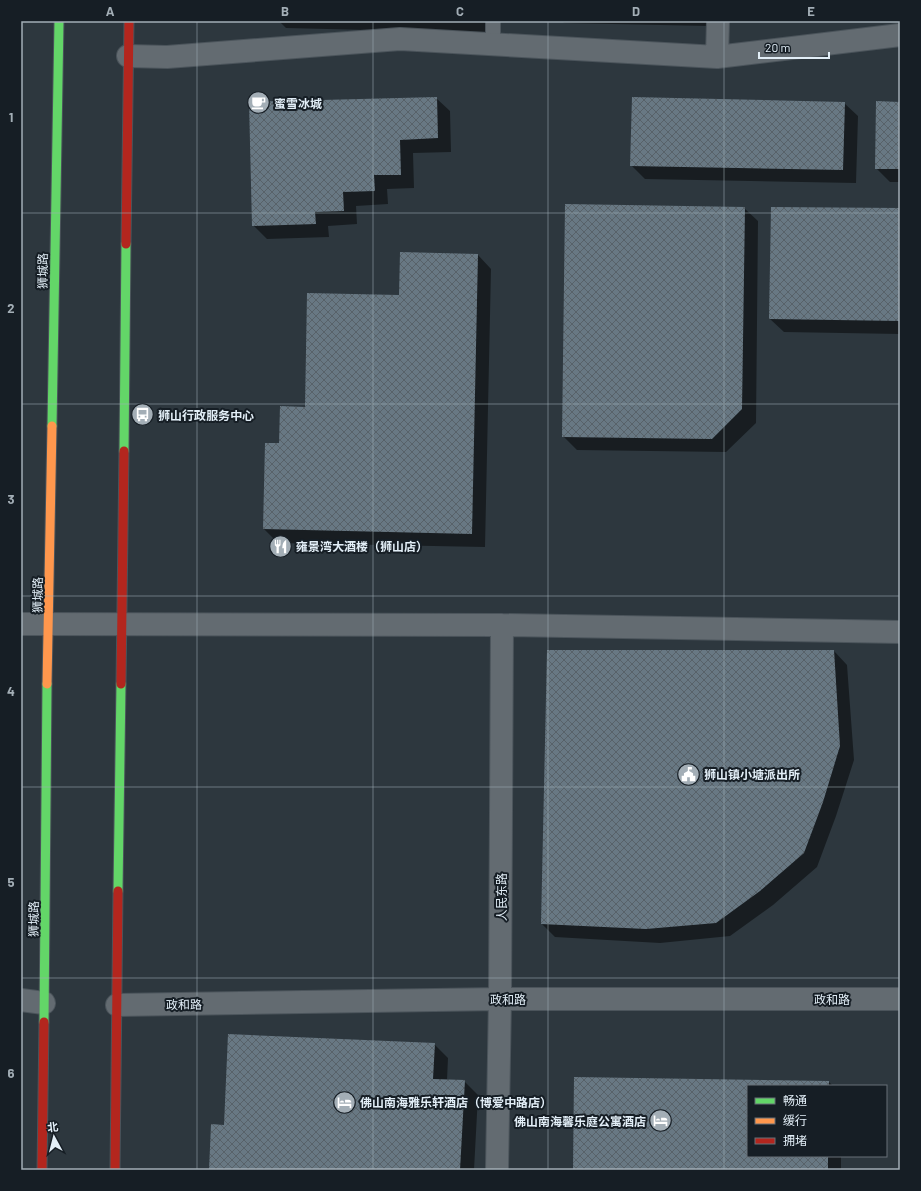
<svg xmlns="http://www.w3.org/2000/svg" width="921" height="1191" viewBox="0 0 921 1191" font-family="Barlow,'Noto Sans SC',sans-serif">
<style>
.shadow{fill:#0007}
.building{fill:url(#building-cross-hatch)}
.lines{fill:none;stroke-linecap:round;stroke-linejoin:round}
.lane-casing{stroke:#4b545b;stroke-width:16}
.street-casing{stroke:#4b545b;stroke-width:24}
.fast-casing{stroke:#4b545b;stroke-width:11}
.slow-casing{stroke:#4b545b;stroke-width:11}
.jam-casing{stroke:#4b545b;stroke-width:11}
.lane{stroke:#636b71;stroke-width:14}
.street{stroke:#636b71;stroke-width:22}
.fast{stroke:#63d668;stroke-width:9}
.slow{stroke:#ff974d;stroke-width:9}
.jam{stroke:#b3261e;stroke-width:9}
.grid{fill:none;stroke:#a3aeb6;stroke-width:1;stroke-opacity:0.55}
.labels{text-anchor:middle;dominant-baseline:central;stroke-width:4;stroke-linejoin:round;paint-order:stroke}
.poi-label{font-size:12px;font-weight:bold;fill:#e2eef7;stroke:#161e25;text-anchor:start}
.street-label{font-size:12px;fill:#e2eef7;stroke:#161e25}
.neatline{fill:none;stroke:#a3aeb6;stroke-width:1.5}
.grid-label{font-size:13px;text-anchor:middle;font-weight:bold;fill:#a3aeb6}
</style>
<defs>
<pattern id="building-cross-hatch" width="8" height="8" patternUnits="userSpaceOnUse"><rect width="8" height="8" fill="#687883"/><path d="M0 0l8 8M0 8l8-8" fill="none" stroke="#586269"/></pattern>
</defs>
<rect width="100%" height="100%" fill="#2d373e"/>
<!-- shadow -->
<path class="shadow" d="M279 21H495L494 33 286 28Z
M562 21H709V26L564 23Z
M436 98 450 111 451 152 413 153 414 188 387 189 388 204 356 206 357 224 328 226 329 237 267 239 253 225Z
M844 103 858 116 856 183 645 179 631 165Z
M900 103V182H890L876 168Z
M744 208 758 221 756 423 726 452 577 450 563 436Z
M900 209V334L784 332 770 319Z
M478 255 491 269 485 547 278 543 264 529 266 444H280L306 408Z
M834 651 847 665 854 760 836 816 817 867 773 905 730 936 660 943 555 937 542 924Z
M434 1044 448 1058 447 1080 464 1081 478 1095 474 1170H210L225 1126Z
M575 1078 829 1082 833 1086H748V1156H841V1170H574Z"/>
<!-- building -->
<path class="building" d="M437 97 438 138 400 140 401 175H374L375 191 343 192 344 211 315 212 316 224 252 226 249 102Z
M632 97 845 102 843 170 630 166Z
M876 101 900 102V169H875Z
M565 204 745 207 742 409 712 439 562 437Z
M771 207 900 208V321L769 319Z
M400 252 478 254 472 534 263 529 265 443H279L280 406 305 407 307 293 399 295Z
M547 650H834L840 746 823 802 804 853 760 891 716 923 646 929 541 924Z
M228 1034 435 1043 433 1079 465 1080 460 1170H209L211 1124 224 1125Z
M574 1077 829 1081V1086H748V1156H828V1170H573Z"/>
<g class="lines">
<defs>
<path id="lane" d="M493 45V21"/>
<path id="street" d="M128 56 167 57 400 39 717 57 900 35
M717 57 718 21
M21 624 502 625 900 632
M21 1000 44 1003
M117 1005 500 999H900
M497 1170 500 999 502 625"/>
<path id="fast" d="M52 426 59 21
M124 451 126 244
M118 891 121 684
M44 1022 47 684"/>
<path id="slow" d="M47 684 52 426"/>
<path id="jam" d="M126 244 129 21
M121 684 124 451
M42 1170 44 1022
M115 1170 118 891"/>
</defs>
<!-- lane casing -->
<use href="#lane" class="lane-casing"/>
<!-- street casing -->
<use href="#street" class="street-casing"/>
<!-- fast casing -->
<use href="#fast" class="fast-casing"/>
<!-- slow casing -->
<use href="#slow" class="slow-casing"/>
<!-- jam casing -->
<use href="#jam" class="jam-casing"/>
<!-- lane -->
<use href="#lane" class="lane"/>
<!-- street -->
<use href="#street" class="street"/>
<!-- fast -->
<use href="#fast" class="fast"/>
<!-- slow -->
<use href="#slow" class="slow"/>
<!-- jam -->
<use href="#jam" class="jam"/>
</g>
<!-- grid -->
<path class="grid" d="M197 21V1170M373 21V1170M548 21V1170M724 21V1170M21 213H900M21 404H900M21 596H900M21 787H900M21 978H900"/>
<!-- icons -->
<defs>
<symbol id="cafe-disc" viewBox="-11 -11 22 22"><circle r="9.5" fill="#a3aeb6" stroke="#161e25"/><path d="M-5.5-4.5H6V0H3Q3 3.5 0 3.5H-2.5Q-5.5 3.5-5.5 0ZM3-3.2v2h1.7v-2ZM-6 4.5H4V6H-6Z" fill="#fff"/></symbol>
<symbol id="bus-disc" viewBox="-11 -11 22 22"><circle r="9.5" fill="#a3aeb6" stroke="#161e25"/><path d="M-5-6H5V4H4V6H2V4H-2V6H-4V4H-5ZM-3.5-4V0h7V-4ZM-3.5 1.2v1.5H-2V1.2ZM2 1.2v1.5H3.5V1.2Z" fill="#fff"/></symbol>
<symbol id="restaurant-disc" viewBox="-11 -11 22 22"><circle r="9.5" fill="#a3aeb6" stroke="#161e25"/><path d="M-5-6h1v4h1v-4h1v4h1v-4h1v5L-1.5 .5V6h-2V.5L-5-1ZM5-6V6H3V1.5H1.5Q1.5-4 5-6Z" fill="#fff"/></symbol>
<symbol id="civic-disc" viewBox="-11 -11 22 22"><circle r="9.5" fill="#a3aeb6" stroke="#161e25"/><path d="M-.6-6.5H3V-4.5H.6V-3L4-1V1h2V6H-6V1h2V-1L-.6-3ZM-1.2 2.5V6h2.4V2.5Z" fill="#fff"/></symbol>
<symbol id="hotel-disc" viewBox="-11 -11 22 22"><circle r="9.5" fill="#a3aeb6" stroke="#161e25"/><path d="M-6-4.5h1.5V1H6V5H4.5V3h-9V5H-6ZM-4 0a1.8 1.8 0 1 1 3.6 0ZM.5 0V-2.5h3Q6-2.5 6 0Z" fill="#fff"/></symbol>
</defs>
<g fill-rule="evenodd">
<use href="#cafe-disc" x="246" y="90" width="25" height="25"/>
<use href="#bus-disc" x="130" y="402" width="25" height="25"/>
<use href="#restaurant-disc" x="268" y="534" width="25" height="25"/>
<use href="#civic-disc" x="676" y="762" width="25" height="25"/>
<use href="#hotel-disc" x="332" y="1090" width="25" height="25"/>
<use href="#hotel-disc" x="648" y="1108" width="25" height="25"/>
</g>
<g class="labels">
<!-- poi labels -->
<g class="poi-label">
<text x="274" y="103">蜜雪冰城</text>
<text x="158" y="415">狮山行政服务中心</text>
<text x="296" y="546">雍景湾大酒楼（狮山店）</text>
<text x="704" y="774">狮山镇小塘派出所</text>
<text x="360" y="1102">佛山南海雅乐轩酒店（博爱中路店）</text>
<text x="646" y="1121" text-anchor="end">佛山南海馨乐庭公寓酒店</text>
</g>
<!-- street labels -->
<g class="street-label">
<text transform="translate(42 271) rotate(-89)">狮城路</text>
<text transform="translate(37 595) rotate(-89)">狮城路</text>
<text transform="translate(501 897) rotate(-90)">人民东路</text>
<text transform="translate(33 919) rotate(-89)">狮城路</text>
<text x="508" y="999">政和路</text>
<text x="832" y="999">政和路</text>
<text transform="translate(184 1004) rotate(-1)">政和路</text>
</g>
</g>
<!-- border -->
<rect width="921" height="1191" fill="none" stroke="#161e25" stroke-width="44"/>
<!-- legend -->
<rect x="747" y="1085" width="140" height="72" fill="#161e25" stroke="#687179"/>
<rect x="755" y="1098" width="20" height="6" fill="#63d668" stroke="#687179"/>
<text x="783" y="1105" font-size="12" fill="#e2eef7">畅通</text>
<rect x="755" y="1118" width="20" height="6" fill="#ff974d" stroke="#687179"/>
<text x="783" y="1125" font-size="12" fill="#e2eef7">缓行</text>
<rect x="755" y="1138" width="20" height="6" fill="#b3261e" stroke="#687179"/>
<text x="783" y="1145" font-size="12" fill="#e2eef7">拥堵</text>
<!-- north arrow -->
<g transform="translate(54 1137) rotate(353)" stroke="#161e25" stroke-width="3" paint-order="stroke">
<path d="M0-3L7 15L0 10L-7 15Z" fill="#e2eef7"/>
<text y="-6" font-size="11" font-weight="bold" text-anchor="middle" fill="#e2eef7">北</text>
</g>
<!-- scale -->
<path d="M759 52v6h70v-6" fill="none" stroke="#e2eef7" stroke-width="2"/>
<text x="765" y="52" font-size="12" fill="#e2eef7" stroke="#161e25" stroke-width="3" paint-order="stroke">20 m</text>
<rect x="22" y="22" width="877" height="1147" class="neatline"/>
<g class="grid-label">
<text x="110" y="16">A</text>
<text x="285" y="16">B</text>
<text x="460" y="16">C</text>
<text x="636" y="16">D</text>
<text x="811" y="16">E</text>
<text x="11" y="122">1</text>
<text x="11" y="313">2</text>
<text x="11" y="504">3</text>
<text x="11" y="696">4</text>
<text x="11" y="887">5</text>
<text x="11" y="1078">6</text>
</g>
</svg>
